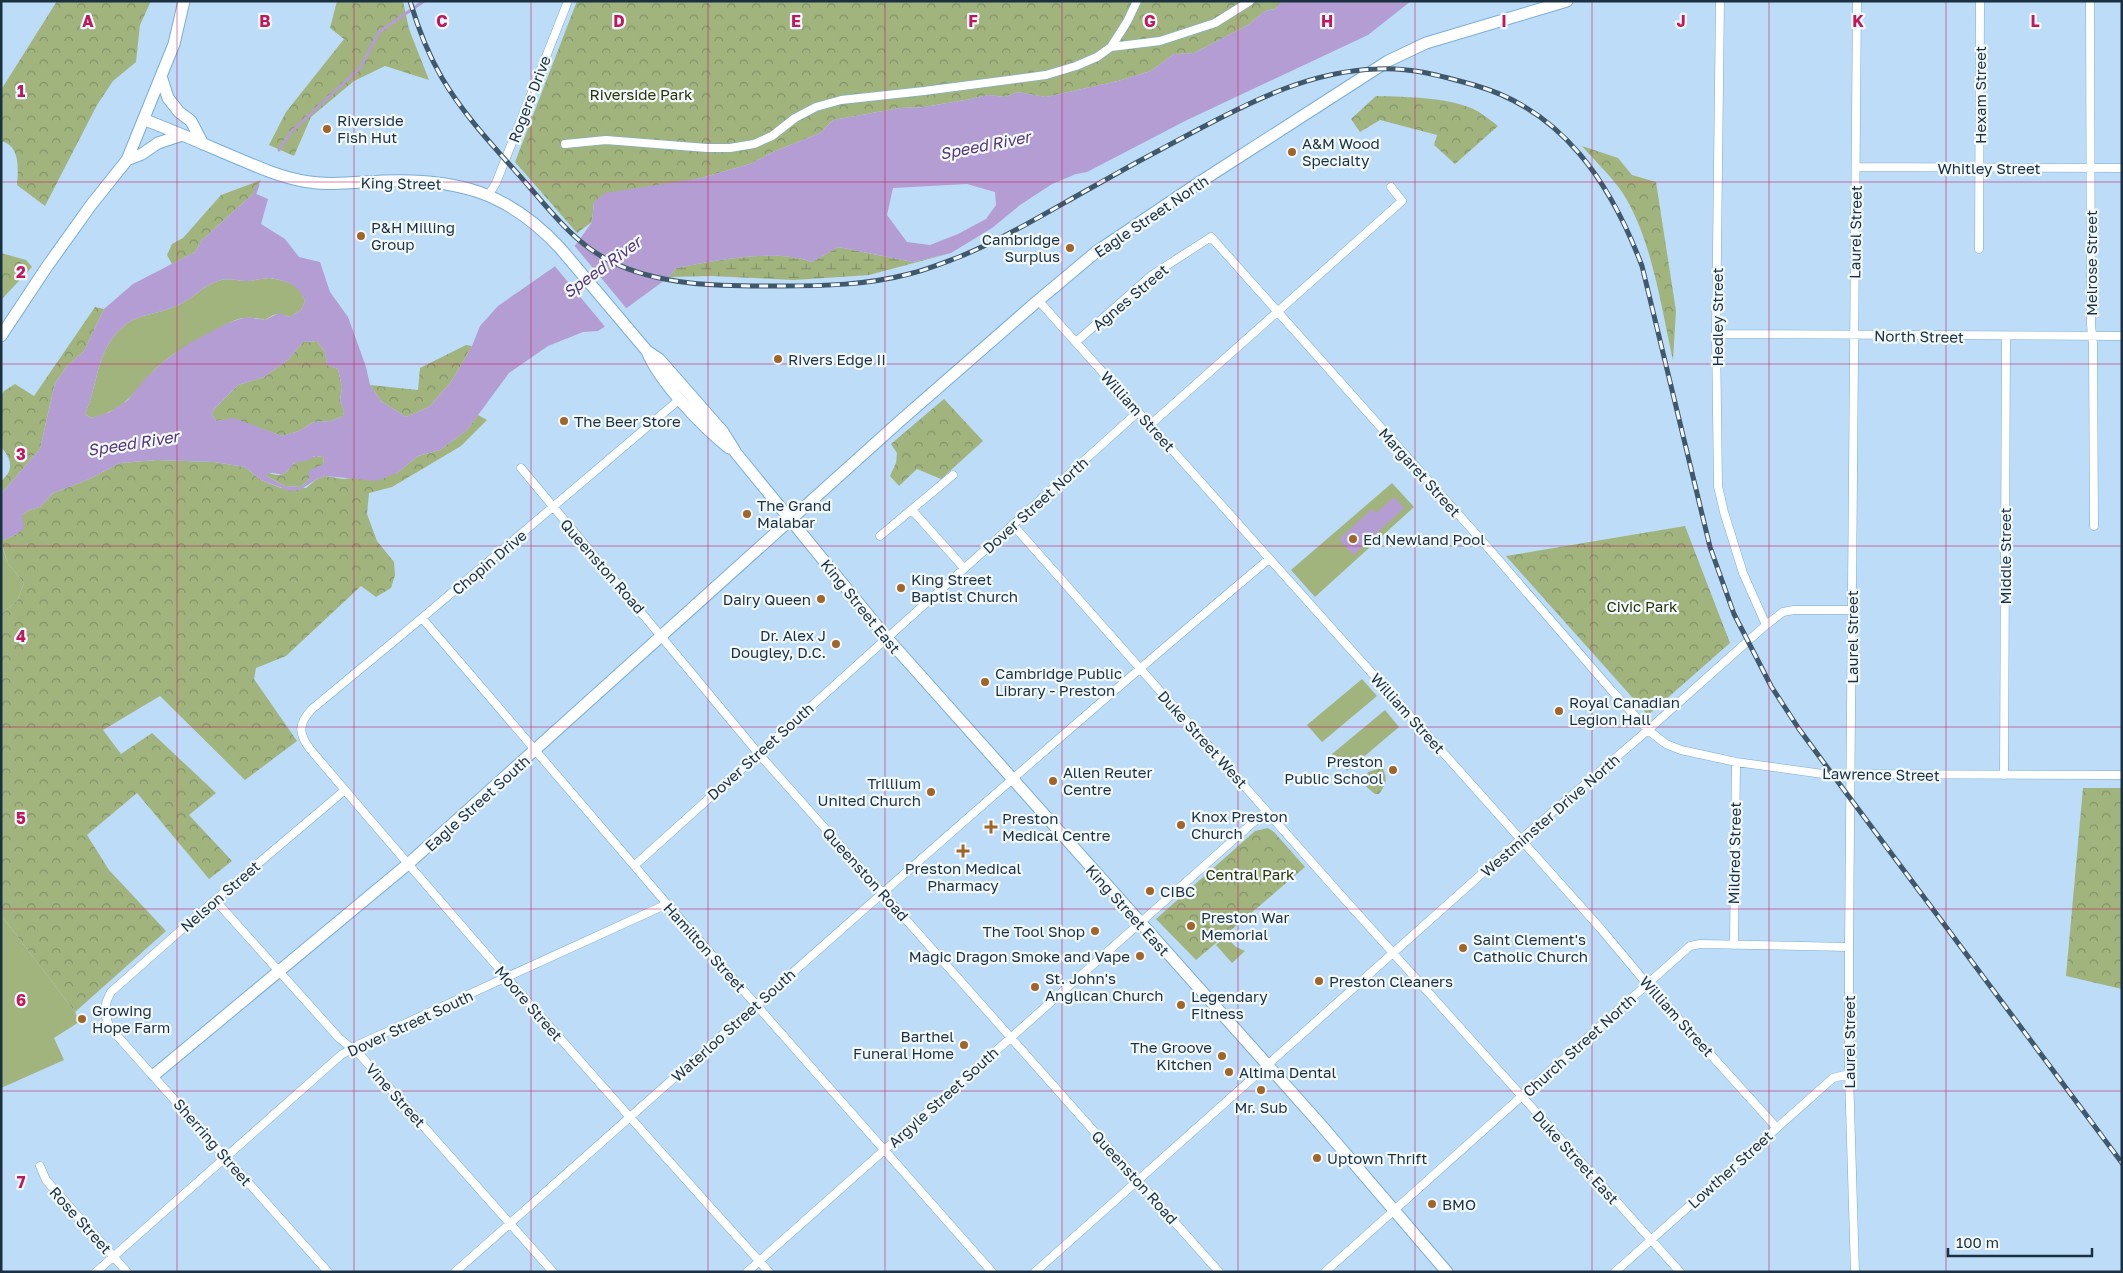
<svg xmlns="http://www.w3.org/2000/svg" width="2123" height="1273" viewBox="0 0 2123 1273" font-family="'Golos Text',sans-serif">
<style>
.grass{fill:#a2b47e}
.forest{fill:url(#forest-crowns)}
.wetland{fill:url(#wetland-marsh)}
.water{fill:#b39dd3;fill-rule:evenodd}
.pier{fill:#bcdcf7}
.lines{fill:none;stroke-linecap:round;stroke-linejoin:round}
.stream{stroke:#b39dd3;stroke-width:3}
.street-casing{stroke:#78aed9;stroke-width:9}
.secondary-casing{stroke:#78aed9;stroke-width:13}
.street{stroke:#fff;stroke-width:8}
.secondary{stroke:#fff;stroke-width:11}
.rail-casing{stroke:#40586b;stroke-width:5}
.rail{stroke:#f3f9fd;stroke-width:3;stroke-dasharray:9;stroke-linecap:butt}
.grid{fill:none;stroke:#c2185b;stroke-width:1;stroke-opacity:0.55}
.poi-dot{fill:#a16527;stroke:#f3f9fd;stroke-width:2}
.labels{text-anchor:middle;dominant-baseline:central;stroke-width:4.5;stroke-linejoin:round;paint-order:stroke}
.park-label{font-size:15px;fill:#283307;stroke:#f3f9fd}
.street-label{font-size:15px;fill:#1b3142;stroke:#f3f9fd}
.poi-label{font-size:15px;fill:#1b3142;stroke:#f3f9fd;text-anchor:start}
.water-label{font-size:16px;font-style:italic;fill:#543578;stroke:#f3f9fd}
.grid-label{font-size:16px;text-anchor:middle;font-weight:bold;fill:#c2185b;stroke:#f3f9fd;stroke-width:4.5;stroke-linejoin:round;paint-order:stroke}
</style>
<defs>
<pattern id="forest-crowns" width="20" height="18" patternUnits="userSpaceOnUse" patternTransform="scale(1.25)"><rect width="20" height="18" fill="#a2b47e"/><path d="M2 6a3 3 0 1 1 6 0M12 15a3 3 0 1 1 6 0" fill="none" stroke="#839369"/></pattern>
<pattern id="wetland-marsh" width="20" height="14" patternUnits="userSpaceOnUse" patternTransform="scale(1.25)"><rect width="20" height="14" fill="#a2b47e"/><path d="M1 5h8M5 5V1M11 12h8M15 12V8" fill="none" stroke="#839369"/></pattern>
</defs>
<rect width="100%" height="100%" fill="#bcdcf7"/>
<!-- grass -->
<path class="grass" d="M270 278C288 282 298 282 305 301L301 310 290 317C279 313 275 313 265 320 239 314 233 321 211 333 194 342 178 350 162 363 144 378 131 403 109 412 104 415 97 416 91 418L85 414C95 392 96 366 108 345 131 309 146 320 178 305 195 298 201 286 221 280 229 278 238 281 247 281 254 281 262 278 270 278Z
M1392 483 1414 507 1315 597 1291 570Z
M1 543 7 562 24 583 17 601 1 614Z
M1362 679 1377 696 1322 742 1307 725Z
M1385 710 1399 727 1347 771 1332 754Z
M1 915 75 1012 79 1022 54 1038 64 1060 1 1088Z
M1231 932 1232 935 1231 942 1236 947 1245 951 1232 963 1216 945Z"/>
<!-- forest -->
<path class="forest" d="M57 1H151L140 25 136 62 113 81 97 105 45 206 17 185C18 169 21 146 1 141V90Z
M337 1H403L409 29 429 80 385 66 354 81 311 117 294 156 269 145 286 112 344 39 330 28Z
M577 1H1282L1275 9 1265 11 1248 25 1194 53 1174 54 1151 71 1118 81 1046 97 1017 92 1006 97 988 95 971 99 924 107 900 108 833 120 820 133 773 152 750 164 701 178 594 202 592 222 577 233 515 162Z
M1376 96C1406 97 1453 97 1479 112 1485 116 1492 121 1498 126L1455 164 1434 145 1437 135 1380 120 1360 132 1351 119Z
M1582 146 1618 158 1632 175 1656 182 1676 311 1673 360C1661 307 1652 238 1622 192 1611 176 1595 161 1582 146Z
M261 180 254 193 202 240 195 252 172 264 167 255 172 244 183 238 221 195Z
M1 253 26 260 32 267 1 300Z
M95 307 104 309 84 351 67 366 55 383 40 449 1 494V481C15 470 11 458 1 447V396L4 391 15 384 34 396Z
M317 341 325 352 327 365 338 369 342 387 340 401 344 411 343 416 331 421 314 422 299 431 282 436 234 419 216 421 212 414 214 409 238 385 264 377 288 360 303 342Z
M466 345 472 346 451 382 429 407 406 417 381 401 370 385 418 390 420 368Z
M944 399 983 441 941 479 917 469 899 486 890 476 896 463 897 453 891 444Z
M478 415 487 420 461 446 392 487 369 493 367 514 377 541 394 562 395 575 391 588 376 597 361 586 286 656 256 668 254 679 297 741 245 780 160 696 103 730 121 754 152 733 216 793 189 815 232 861 209 879 137 793 87 835 109 870 166 931 75 1012 1 915V614L17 601 24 583 7 562 1 541 17 534 22 515 29 510 40 507 53 493 87 480 120 463 157 460 214 462 245 467 261 480 281 488H306L317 479 325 476 343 479 397 473 418 456 440 450 467 430Z
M323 456 324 464 301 487 285 486 265 475 266 473C270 473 275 475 279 475 291 474 291 459 303 461L311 457Z
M1685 526 1730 643 1648 715 1506 556Z
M1380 768 1383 769C1388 781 1386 784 1379 794H1375L1363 784 1368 772Z
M2083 788H2122V989L2066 976Z
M1268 828 1274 832 1305 867 1196 960 1156 919 1255 831Z"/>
<!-- wetland -->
<path class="wetland" d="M838 247 913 262 951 253 869 275 794 280 711 276 669 277 676 268C715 261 775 248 812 262Z"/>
<!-- water -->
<path class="water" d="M1282 1H1411L1368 35 1187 120 1087 172 1076 174 1052 184 1020 205 992 228 951 253 913 262 838 247 812 262C775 248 715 261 676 268L669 277 628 307 604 327 598 331 583 332 548 346 509 373 467 430 440 450 418 456 397 473 377 481 325 476 317 479 300 490 290 491 261 480 245 467 214 462 157 460 120 463 87 480 53 493 40 507 29 510 22 515 24 528 17 534 1 541V494L40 449 55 383 67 366 84 351 104 309 133 284 195 252 202 240 254 193 268 199 261 224 285 239 299 257 320 262 330 292 348 317 366 367 370 385 381 401 406 417 429 407 451 382 472 346 480 326 498 306 554 267 577 243 592 222 594 202 605 193 701 178 750 164 773 152 820 133 833 120 900 108 924 107 971 99 988 95 1006 97 1017 92 1046 97 1118 81 1151 71 1174 54 1194 53 1248 25 1265 11 1275 9ZM967 184 995 192 996 205 986 219 958 234 930 245 907 242 887 215 893 188ZM270 278C287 281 298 284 305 301L301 310 290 317 279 313 265 320 246 317 228 323 188 344 163 362 144 380 128 400 110 412 91 418 85 414C95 392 96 366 108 345 131 309 146 320 178 305 195 298 201 286 221 280 229 278 238 281 247 281 254 281 262 278 270 278ZM317 341 325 352 327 365 338 369 342 387 340 401 344 411 343 416 331 421 314 422 299 431 282 436 234 418 216 421 212 414 214 409 238 385 264 377 288 360 303 342ZM314 456 316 459 318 456H323L324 464 309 470V479L301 487 285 486 265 475C280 468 278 484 294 463L309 460Z
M1394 497 1404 508 1353 555 1339 539 1372 509 1376 513Z"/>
<!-- pier -->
<path class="pier" d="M573 244 627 309 606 328 553 264Z"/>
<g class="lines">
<!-- stream -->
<path class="stream" d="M279 150 291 132 360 68 379 32 424 1
M254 196 258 185"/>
<defs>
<path id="street" d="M1720 1 1716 334 1718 486 1724 512 1743 573 1766 625
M2090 1 2091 325 2093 344 2094 526
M1111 47 1127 22 1137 1
M565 144 606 140 707 148H730L754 144 772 136 795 118 816 107 841 100 924 91 1046 75 1076 66 1097 57 1111 47 1160 41 1215 23 1250 1
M1856 167 2122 168
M488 196 496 183 568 1
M1979 249 1980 1
M1038 300 1601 929 1647 984 1776 1127
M1716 334 2122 336
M1076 342 1152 275 1211 237 1484 543 1612 691 1648 730 1666 744 1681 750 1736 762 1823 774 2122 775
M680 399 422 618 312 709C298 724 298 733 310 749 460 926 613 1100 769 1272
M1150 425 1402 201 1391 187
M521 468 758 753 1219 1272
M912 510 964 568
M1013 525 1339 893 1680 1272
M880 536 953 475
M422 618 667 904 992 1272
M2004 775 2006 337
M635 865 1138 412
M215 900 339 1038 361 1056 553 1272
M1734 945 1736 762
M40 1166 46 1180 127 1272
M96 1272 341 1055 358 1045 667 904
M328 1272 112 1030C103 1016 103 1006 111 992L215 900 345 790
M455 1272C726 1033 993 791 1269 559
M747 1272 1266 811
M1035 1272 1513 846 1648 730 1766 625 1783 612 1794 610H1852
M1325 1272 1690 946 1700 944 1849 947
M1615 1272 1833 1078 1849 1074
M1855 1272 1849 1074V947L1857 1"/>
<path id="secondary" d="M161 76 168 98 179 112 191 121 203 144
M145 120C177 132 208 146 239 159 260 168 281 177 303 181 329 186 357 182 383 181 457 178 508 192 560 248L647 351C659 382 703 427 729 448
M127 160 142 154 158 143 182 135
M1 336 46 268 91 205 127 160 174 44 184 1
M647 351 659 359 723 432 736 453 887 638 1321 1125 1447 1272
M154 1075 408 864 900 421 1034 304 1096 252 1200 182 1388 61 1426 43 1567 1"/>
</defs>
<!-- street casing -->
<use href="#street" class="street-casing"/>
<!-- secondary casing -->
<use href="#secondary" class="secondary-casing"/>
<!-- street -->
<use href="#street" class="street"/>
<!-- secondary -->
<use href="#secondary" class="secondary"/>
<defs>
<path id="rail" d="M410 1C418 28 428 54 442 78 466 119 501 154 532 190 555 217 578 245 610 261 661 287 725 286 781 286 823 286 867 285 909 274 926 270 943 263 959 257 998 241 1036 219 1073 198 1115 174 1157 151 1199 129 1256 99 1312 71 1377 69 1411 67 1441 76 1474 85 1563 110 1611 184 1642 266L1710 547 1734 614 1771 686 1799 729 1844 790 2122 1163"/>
</defs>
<!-- rail casing -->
<use href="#rail" class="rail-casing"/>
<!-- rail -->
<use href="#rail" class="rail"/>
</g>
<!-- grid -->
<path class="grid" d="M177 1V1272M354 1V1272M531 1V1272M708 1V1272M885 1V1272M1062 1V1272M1238 1V1272M1415 1V1272M1592 1V1272M1769 1V1272M1946 1V1272M1 182H2122M1 364H2122M1 546H2122M1 727H2122M1 909H2122M1 1091H2122"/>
<!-- markers -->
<g class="poi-dot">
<circle cx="327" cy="129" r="5"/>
<circle cx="1292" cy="152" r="5"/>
<circle cx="361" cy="236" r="5"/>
<circle cx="1070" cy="248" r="5"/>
<circle cx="778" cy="359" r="5"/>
<circle cx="564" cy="421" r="5"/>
<circle cx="747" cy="514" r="5"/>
<circle cx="1353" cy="539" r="5"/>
<circle cx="901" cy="588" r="5"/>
<circle cx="821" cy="599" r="5"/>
<circle cx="836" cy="644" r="5"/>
<circle cx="985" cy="682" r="5"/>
<circle cx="1559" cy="711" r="5"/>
<circle cx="1393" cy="770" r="5"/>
<circle cx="1053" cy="781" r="5"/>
<circle cx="931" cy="792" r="5"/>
<circle cx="1181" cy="825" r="5"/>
<path d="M988.5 819.5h5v5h5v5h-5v5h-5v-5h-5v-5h5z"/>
<path d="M960.5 843.5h5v5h5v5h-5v5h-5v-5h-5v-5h5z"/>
<circle cx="1150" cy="891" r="5"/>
<circle cx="1191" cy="926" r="5"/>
<circle cx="1095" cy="931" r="5"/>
<circle cx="1463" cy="948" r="5"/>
<circle cx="1140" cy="956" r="5"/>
<circle cx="1319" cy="981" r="5"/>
<circle cx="1035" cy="987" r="5"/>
<circle cx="1181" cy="1005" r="5"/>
<circle cx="82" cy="1019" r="5"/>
<circle cx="964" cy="1045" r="5"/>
<circle cx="1222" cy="1056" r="5"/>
<circle cx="1229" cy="1072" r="5"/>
<circle cx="1261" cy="1090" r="5"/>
<circle cx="1317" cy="1158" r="5"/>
<circle cx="1432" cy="1204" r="5"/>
</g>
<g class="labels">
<!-- park labels -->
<g class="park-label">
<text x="641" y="94">Riverside Park</text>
<text x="1642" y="606">Civic Park</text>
<text x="1250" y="874">Central Park</text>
</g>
<!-- street labels -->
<g class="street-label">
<text transform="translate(1980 95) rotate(-90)">Hexam Street</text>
<text transform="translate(529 99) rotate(-69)">Rogers Drive</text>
<text x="1989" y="168">Whitley Street</text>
<text transform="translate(401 183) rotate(1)">King Street</text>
<text transform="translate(1151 216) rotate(-34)">Eagle Street North</text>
<text transform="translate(1855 232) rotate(-89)">Laurel Street</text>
<text transform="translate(2091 263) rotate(-90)">Melrose Street</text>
<text transform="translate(1130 297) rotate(-40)">Agnes Street</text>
<text transform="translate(1717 317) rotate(-90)">Hedley Street</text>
<text transform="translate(1919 336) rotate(1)">North Street</text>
<text transform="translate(1138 411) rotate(48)">William Street</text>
<text transform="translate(1420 472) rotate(48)">Margaret Street</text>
<text transform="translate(1035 505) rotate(-42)">Dover Street North</text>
<text transform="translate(2005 556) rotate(-90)">Middle Street</text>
<text transform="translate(489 562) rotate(-40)">Chopin Drive</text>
<text transform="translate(603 566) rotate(49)">Queenston Road</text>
<text transform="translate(861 606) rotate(51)">King Street East</text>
<text transform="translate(1852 637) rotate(-90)">Laurel Street</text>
<text transform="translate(1408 713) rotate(48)">William Street</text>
<text transform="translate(1203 739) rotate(48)">Duke Street West</text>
<text transform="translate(760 751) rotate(-42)">Dover Street South</text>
<text transform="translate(1881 774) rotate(1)">Lawrence Street</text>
<text transform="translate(477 803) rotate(-42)">Eagle Street South</text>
<text transform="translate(1550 815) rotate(-41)">Westminster Drive North</text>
<text transform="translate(1734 853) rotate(-89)">Mildred Street</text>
<text transform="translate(866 874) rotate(48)">Queenston Road</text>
<text transform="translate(220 896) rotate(-41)">Nelson Street</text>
<text transform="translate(1128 910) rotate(48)">King Street East</text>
<text transform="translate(705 947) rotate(48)">Hamilton Street</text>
<text transform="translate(529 1003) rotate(49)">Moore Street</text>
<text transform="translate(1677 1016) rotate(48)">William Street</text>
<text transform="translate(410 1023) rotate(-25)">Dover Street South</text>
<text transform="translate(733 1025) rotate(-42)">Waterloo Street South</text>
<text transform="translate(1849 1042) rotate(-90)">Laurel Street</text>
<text transform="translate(1579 1045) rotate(-42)">Church Street North</text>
<text transform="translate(396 1095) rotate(48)">Vine Street</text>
<text transform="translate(943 1097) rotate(-42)">Argyle Street South</text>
<text transform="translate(213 1142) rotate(49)">Sherring Street</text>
<text transform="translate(1576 1157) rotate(48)">Duke Street East</text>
<text transform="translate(1730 1169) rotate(-42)">Lowther Street</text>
<text transform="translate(1135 1177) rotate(48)">Queenston Road</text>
<text transform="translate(81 1220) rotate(48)">Rose Street</text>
</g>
<!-- poi labels -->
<g class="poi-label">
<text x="337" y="120">Riverside<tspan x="337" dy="17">Fish Hut</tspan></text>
<text x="1302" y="143">A&amp;M Wood<tspan x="1302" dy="17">Specialty</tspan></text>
<text x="371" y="227">P&amp;H Milling<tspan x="371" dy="17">Group</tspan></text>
<text x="1060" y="239" text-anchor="end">Cambridge<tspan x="1060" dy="17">Surplus</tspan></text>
<text x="788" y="359">Rivers Edge II</text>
<text x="574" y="421">The Beer Store</text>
<text x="757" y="505">The Grand<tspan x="757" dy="17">Malabar</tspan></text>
<text x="1363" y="539">Ed Newland Pool</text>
<text x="911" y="579">King Street<tspan x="911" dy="17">Baptist Church</tspan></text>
<text x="811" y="599" text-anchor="end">Dairy Queen</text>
<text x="826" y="635" text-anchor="end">Dr. Alex J<tspan x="826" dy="17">Dougley, D.C.</tspan></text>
<text x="995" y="673">Cambridge Public<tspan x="995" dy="17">Library - Preston</tspan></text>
<text x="1569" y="702">Royal Canadian<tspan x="1569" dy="17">Legion Hall</tspan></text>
<text x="1383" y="761" text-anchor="end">Preston<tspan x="1383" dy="17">Public School</tspan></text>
<text x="1063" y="772">Allen Reuter<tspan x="1063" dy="17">Centre</tspan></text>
<text x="921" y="783" text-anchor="end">Trillium<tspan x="921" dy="17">United Church</tspan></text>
<text x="1191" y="816">Knox Preston<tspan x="1191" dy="17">Church</tspan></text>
<text x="1002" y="818">Preston<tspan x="1002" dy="17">Medical Centre</tspan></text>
<text x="963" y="868" text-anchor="middle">Preston Medical<tspan x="963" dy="17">Pharmacy</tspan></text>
<text x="1160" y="891">CIBC</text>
<text x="1201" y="917">Preston War<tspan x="1201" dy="17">Memorial</tspan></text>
<text x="1085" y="931" text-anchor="end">The Tool Shop</text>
<text x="1473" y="939">Saint Clement's<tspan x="1473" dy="17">Catholic Church</tspan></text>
<text x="1130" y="956" text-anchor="end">Magic Dragon Smoke and Vape</text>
<text x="1045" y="978">St. John's<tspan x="1045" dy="17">Anglican Church</tspan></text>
<text x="1329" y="981">Preston Cleaners</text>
<text x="1191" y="996">Legendary<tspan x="1191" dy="17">Fitness</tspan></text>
<text x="92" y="1010">Growing<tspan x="92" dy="17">Hope Farm</tspan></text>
<text x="954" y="1036" text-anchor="end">Barthel<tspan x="954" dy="17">Funeral Home</tspan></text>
<text x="1212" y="1047" text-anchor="end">The Groove<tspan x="1212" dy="17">Kitchen</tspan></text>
<text x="1239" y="1072">Altima Dental</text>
<text x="1261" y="1107" text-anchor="middle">Mr. Sub</text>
<text x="1327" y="1158">Uptown Thrift</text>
<text x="1442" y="1204">BMO</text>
</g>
<!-- water labels -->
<g class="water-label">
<text transform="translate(985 145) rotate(-11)">Speed River</text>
<text transform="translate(602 267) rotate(-36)">Speed River</text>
<text transform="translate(133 443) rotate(-9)">Speed River</text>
</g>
</g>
<g class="grid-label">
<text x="88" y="27">A</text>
<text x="265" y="27">B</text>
<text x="442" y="27">C</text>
<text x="619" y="27">D</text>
<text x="796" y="27">E</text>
<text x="973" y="27">F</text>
<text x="1150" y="27">G</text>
<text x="1327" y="27">H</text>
<text x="1504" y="27">I</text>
<text x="1681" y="27">J</text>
<text x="1858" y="27">K</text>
<text x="2035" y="27">L</text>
<text x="21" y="97">1</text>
<text x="21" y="278">2</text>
<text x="21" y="460">3</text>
<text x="21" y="642">4</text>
<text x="21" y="824">5</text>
<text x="21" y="1006">6</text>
<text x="21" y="1188">7</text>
</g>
<!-- border -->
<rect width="2123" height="1273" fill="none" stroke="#1b3142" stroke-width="5"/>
<!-- scale -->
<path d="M1948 1248v8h144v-8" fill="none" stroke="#1b3142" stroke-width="2.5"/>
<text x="1956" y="1248" font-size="15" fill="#1b3142" stroke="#f3f9fd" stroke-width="4" paint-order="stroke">100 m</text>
</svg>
